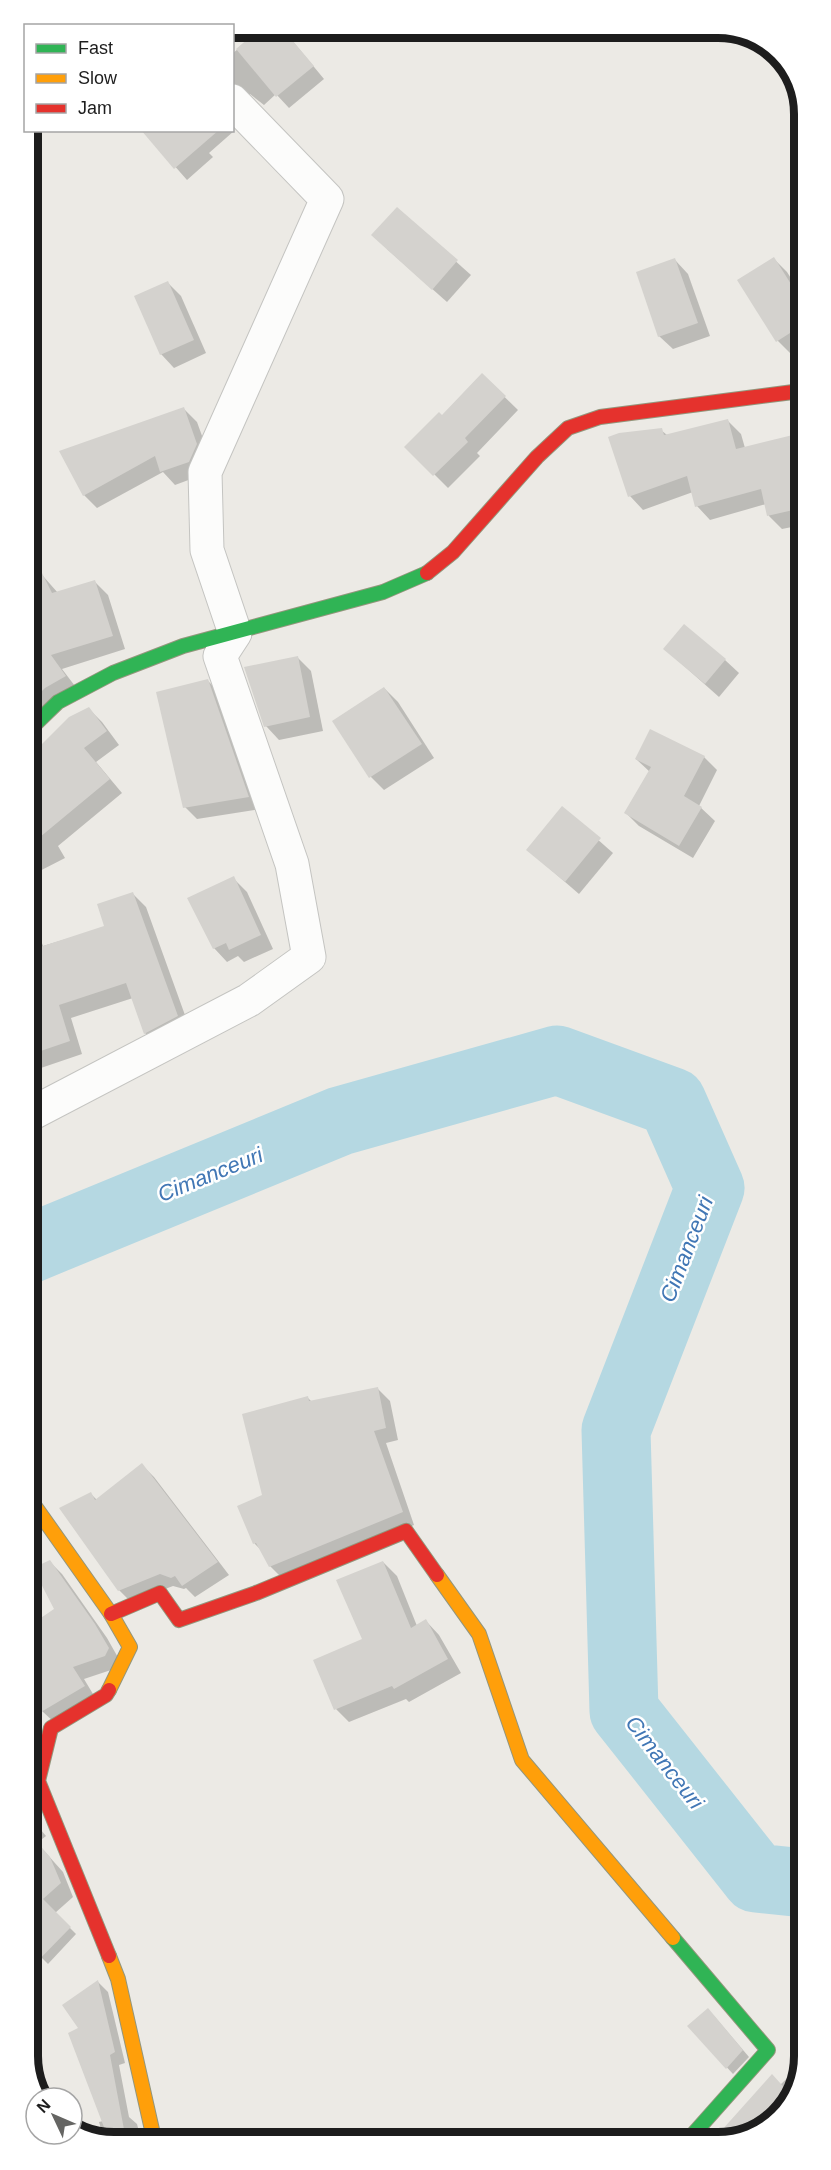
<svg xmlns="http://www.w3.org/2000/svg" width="831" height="2170" viewBox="0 0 831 2170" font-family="Arial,sans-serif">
<rect width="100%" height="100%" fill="#eceae5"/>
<g fill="#0003">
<polygon points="264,27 281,27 324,79 289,108 276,94 264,105 250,94 239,94 232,98 232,54"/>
<polygon points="671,27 696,27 682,38"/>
<polygon points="232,129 234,131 209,153 213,157 187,180 143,130"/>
<polygon points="397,209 471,275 447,302 387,249"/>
<polygon points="774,259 787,272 801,294 801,348 791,354 778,341"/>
<polygon points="675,260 688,274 710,336 673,349 659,336"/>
<polygon points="168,283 181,296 206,353 174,368 161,354"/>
<polygon points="482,375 518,410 477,453 480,456 448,488 407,447 442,417"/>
<polygon points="184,409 197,422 210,458 202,475 175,485 163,472 97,508 84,495"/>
<polygon points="728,421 741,434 745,448 802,435 802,525 782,529 769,516 766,504 710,520 697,506 693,492 643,510 630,496 661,430 667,435"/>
<polygon points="43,576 58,593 95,582 108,595 125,649 62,669 78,690 28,730 28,649 33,647 28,637 28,584"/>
<polygon points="665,649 725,660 739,673 719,697"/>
<polygon points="298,658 311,671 323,731 279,740 266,726"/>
<polygon points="208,681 220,693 260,809 197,819 185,807"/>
<polygon points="384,688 398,702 434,758 384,790 371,777"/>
<polygon points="89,709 102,722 119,745 96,762 122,793 58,846 65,858 28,877 28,783"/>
<polygon points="704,757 717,770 699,806 715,821 693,858 639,826 626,813 650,772 636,759"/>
<polygon points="562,808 613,853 579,894 528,850"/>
<polygon points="233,878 247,892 273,949 244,962 238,956 227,962 214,948"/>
<polygon points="133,894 146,907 190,1029 158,1046 145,1033 133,998 71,1018 82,1054 35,1070 38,1080 29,1083 28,903 43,946 106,927"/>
<polygon points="377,1388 390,1401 398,1440 386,1443 414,1525 283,1579 270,1566 262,1551 255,1544 239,1507 264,1496 308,1398 312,1402"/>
<polygon points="142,1465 154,1477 229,1575 195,1597 186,1588 184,1589 173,1586 131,1602 119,1590 91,1494 97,1500"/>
<polygon points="50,1562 62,1574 107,1638 120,1661 117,1668 84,1679 96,1699 55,1723 42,1711 56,1610"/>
<polygon points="383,1562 397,1576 417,1626 426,1621 439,1635 461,1673 409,1702 406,1699 349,1722 336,1709 364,1640"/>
<polygon points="30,1817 46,1836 37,1843 63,1872 73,1897 55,1913 76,1934 48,1964 30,1946 30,1930 37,1922 30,1915"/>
<polygon points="98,1982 108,1992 125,2063 119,2065 129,2117 137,2124 142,2143 105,2142 99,2122 103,2121 80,2029"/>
<polygon points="714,2016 749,2057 733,2074 689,2026"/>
<polygon points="801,2065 786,2110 741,2140 715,2140 772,2076 780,2085"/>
</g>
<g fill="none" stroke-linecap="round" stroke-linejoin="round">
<polyline stroke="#b5d8e2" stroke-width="69" points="29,1249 340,1121 557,1060 672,1102 710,1188 616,1430 624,1711 756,1878 804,1883"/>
</g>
<g fill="#d4d2ce">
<polygon points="262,27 281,27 314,66 276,97 236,49"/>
<polygon points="141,130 219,130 174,169"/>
<polygon points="397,207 458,260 432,290 371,235"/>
<polygon points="774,257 801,300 801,326 776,342 737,280"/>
<polygon points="675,258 698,323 658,337 636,272"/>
<polygon points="168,281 194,340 160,355 134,296"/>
<polygon points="482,373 506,396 465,438 468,442 433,476 404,447 439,412 442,415"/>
<polygon points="184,407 197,444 189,462 160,472 155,456 83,496 59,451"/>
<polygon points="728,419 736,449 801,433 802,508 767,516 761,489 695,507 687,476 628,497 608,437 619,433 662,428 664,435"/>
<polygon points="28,545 52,593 95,580 113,636 51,655 66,676 45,688 28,705"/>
<polygon points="684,624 726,659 705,684 663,649"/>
<polygon points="298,656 310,717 264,727 244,667"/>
<polygon points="208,679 249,797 183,808 156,692"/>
<polygon points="384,687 422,744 369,778 332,721"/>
<polygon points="89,707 107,731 84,748 110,779 28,847 28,749 41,745 69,717"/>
<polygon points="650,729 705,756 684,796 702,807 679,846 624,813 651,767 635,759"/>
<polygon points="562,806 601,838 565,882 526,850"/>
<polygon points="234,876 261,935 229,950 226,943 213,949 187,898"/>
<polygon points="133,892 178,1016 144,1034 126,983 59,1005 70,1041 29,1055 28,932 35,931 40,947 104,926 97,904"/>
<polygon points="378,1387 386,1428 374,1431 403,1512 269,1567 256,1543 253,1544 237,1506 262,1495 242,1414 308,1396 309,1401"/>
<polygon points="142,1463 218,1562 182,1586 175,1576 171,1578 160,1574 118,1591 59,1508 91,1492 95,1500"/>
<polygon points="50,1560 95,1624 109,1648 105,1656 73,1667 85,1686 41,1712 29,1693 29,1626 54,1609 33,1568"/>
<polygon points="383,1561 411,1628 426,1619 448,1659 394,1689 392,1686 334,1710 313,1660 362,1639 336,1580"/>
<polygon points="30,1834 50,1857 61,1883 43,1899 71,1927 30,1969"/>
<polygon points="98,1980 115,2052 110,2055 126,2140 117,2143 110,2143 68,2033 78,2028 62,2005"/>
<polygon points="708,2008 743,2050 726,2069 687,2026"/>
<polygon points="772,2074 791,2095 786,2110 741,2140 713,2140"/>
</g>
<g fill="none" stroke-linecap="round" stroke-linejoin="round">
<g stroke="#c4c4c1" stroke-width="35">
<polyline id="street" points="29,1115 249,1000 309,957 292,864 220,656 235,633 207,550 205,472 327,199 232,101"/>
</g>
<g stroke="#93967c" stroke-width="16">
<g id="fast">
<polyline points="28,731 58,702 113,673 183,646 383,592 427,573"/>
<polyline points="673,1938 768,2050 688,2140"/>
</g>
</g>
<g stroke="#93967c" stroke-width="16">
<g id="slow">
<polyline points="29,1498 111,1614 130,1647 109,1690"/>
<polyline points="437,1575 479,1634 522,1760 673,1938"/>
<polyline points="109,1956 118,1979 155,2143"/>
</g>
</g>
<g stroke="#93967c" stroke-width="16">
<g id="jam">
<polyline points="427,573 453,552 537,457 568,428 600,417 801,391"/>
<polyline points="111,1614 160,1593 179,1620 256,1593 406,1531 437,1575"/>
<polyline points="109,1690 106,1695 51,1728 38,1781 109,1956"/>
</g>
</g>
<use href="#street" stroke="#fcfcfb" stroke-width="33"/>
<use href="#fast" stroke="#30b455" stroke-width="14"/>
<use href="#slow" stroke="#ff9f0a" stroke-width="14"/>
<use href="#jam" stroke="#e5322d" stroke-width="14"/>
</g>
<g text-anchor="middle" stroke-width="5" stroke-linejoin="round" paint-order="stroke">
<g font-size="22" font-style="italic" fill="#4177b5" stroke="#fff">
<text transform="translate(210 1174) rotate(-22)" y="8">Cimanceuri</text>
<text transform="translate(686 1249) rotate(-69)" y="8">Cimanceuri</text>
<text transform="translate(665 1762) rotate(52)" y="8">Cimanceuri</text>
</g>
</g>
<path d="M0 0H831V2170H0ZM114 38H718A76 76 0 0 1 794 114V2056A76 76 0 0 1 718 2132H114A76 76 0 0 1 38 2056V114A76 76 0 0 1 114 38Z" fill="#fff" fill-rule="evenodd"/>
<path fill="none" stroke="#1d1d1d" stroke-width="8" d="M114 38H718A76 76 0 0 1 794 114V2056A76 76 0 0 1 718 2132H114A76 76 0 0 1 38 2056V114A76 76 0 0 1 114 38Z"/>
<rect x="24" y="24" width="210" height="108" fill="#ffffff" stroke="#a5a5a5" stroke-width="1.5"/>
<rect x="36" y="44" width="30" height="9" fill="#30b455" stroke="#a5a5a5" stroke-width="1.5"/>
<text x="78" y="54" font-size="18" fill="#1d1d1d">Fast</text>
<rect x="36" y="74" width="30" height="9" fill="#ff9f0a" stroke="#a5a5a5" stroke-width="1.5"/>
<text x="78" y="84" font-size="18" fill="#1d1d1d">Slow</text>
<rect x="36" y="104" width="30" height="9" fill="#e5322d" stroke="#a5a5a5" stroke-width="1.5"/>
<text x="78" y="114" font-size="18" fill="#1d1d1d">Jam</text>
<g transform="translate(54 2116) rotate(314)"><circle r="28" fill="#ffffff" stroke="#a5a5a5" stroke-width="1.5"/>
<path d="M0-4.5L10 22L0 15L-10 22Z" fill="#656563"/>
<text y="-9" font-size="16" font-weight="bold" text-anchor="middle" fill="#1d1d1d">N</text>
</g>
</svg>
